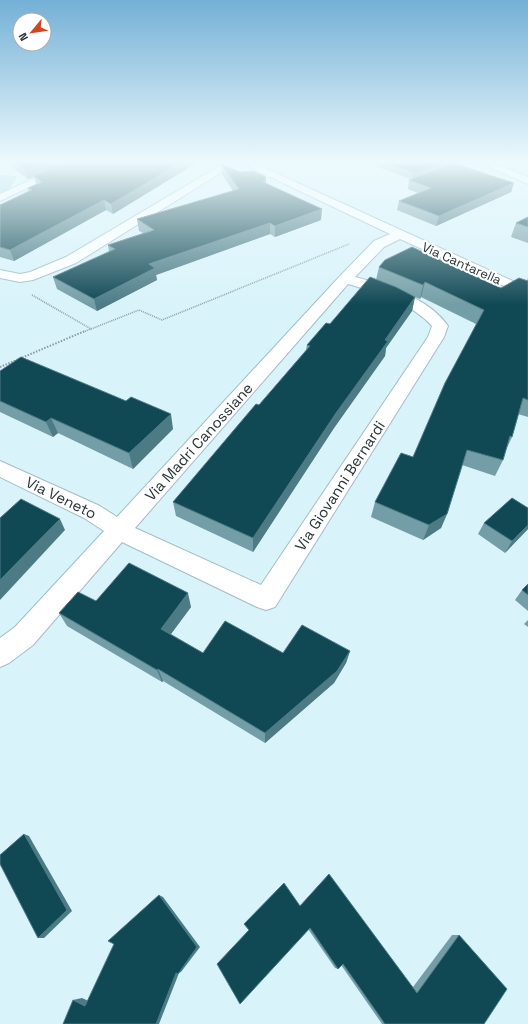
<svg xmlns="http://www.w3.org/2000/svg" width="528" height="1024" viewBox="0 0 528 1024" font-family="'Space Grotesk',sans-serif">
<rect width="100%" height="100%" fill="#d8f3fa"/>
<polygon fill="#98d2e0" points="0,175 17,176 10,189 0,194"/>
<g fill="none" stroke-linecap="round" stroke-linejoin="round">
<g stroke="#a3bdc4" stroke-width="2">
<g id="minor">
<polygon points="70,162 83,162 0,201 0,194"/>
<polygon points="226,162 238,162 76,263 33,280 20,282 0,278 0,270 20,274 30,272 66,257"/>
<path d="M239,162H252L528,288V297L400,239L384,247L355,277C386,285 429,298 448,326L444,337L275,607L266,610L257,607L122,542L33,645L9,663L0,667V638L15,627L104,531L84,518L0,477V461L100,506L117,517L340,276L374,241L390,234ZM348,284C376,292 413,304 432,326L428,337L261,585L135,528Z"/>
<polygon points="478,162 491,162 528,177 528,184"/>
</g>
</g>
<g stroke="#899da2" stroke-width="1.5" stroke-dasharray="1 1" stroke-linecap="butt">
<polyline points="32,295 91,329 139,310 162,320 349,244"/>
<polyline points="83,332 91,329"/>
</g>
<polyline stroke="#899da2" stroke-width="2" stroke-dasharray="1.5 1.5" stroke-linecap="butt" points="0,367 85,331"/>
<use href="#minor" fill="#fff" fill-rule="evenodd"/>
</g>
<g fill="#749ea7">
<polygon points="5,162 198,162 113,214 106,210 14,261 0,257 0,205 28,191 28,188 36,184 34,177 28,179"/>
<polygon points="374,162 458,162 458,163 455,164 514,183 511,192 436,226 397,210 399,201 418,193 408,189 409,180 411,179 375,166 376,164 373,163"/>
<polygon points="221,164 240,172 266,177 266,184 321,220 275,237 270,234 156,275 157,280 97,311 57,289 53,277 109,252 108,245 143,233 139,231 137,219 233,191 222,174"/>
<polygon points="528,217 528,243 511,237 516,223"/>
<polygon points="379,267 501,288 527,281 528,278 528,417 518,414 512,437 506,450 503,460 495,476 462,465 447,514 441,528 423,540 371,517 375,502 413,457 476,324 421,297 420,299 415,297 412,311 386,348 385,356 334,428 253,552 176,516 173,502 259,405 306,350 307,345 376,280"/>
<polygon points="0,371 173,429 133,469 58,433 53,437 0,412"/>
<polygon points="528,508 528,529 505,553 478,534 484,523"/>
<polygon points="528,584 528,611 515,600 522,590"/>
<polygon points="96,601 191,607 171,634 203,653 283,653 350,651 346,663 334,683 265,743 163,681 162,682 67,626 59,613"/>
<polygon points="528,620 528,627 524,624"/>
<polygon points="300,905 413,987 452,935 459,935 484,1024 382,1024 341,965 338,969 335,968 308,929"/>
</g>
<g fill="#4c7b86">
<polygon points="44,162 67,162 28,179 26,170"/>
<polygon points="182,162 198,162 113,214 111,204"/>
<polygon points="447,162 458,162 458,163 412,180 414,173"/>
<polygon points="266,177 266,188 263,182"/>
<polygon points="514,183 511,192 436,226 439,216"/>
<polygon points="104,200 106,210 14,261 10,250"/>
<polygon points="322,209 321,220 275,237 275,226"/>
<polygon points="270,223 270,234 156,275 157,280 97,311 94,299 149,264"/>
<polygon points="425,282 421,297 420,299 423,285"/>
<polygon points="415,297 412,311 386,348 385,356 334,428 253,552 253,538 385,340"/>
<polygon points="171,414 173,429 133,469 129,453"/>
<polygon points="51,418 58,433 53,437 46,422"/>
<polygon points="447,514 441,528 423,540 429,525"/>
<polygon points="60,519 65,530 0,600 0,580"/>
<polygon points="528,525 528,529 505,553 512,541"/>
<polygon points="188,593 191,607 165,642 161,629"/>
<polygon points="350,651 346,663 334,683 265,743 265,733"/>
<polygon points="158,669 163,681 162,682 157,670"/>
<polygon points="24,834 29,836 72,911 44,938 38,938"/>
<polygon points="159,895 163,897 200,947 181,972 179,973 159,1024 156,1024"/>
<polygon points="82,998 93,1003 85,1006 73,1000"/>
</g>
<g fill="#104854" stroke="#4c7b86">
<polygon points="14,162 44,162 26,170"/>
<polygon points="64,162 182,162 111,204 104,200 10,250 0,247 0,205 32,190 28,188 42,182 34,176"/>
<polygon points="383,162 447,162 414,173"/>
<polygon points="453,163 514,183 439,216 399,201 431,188 409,180"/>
<polygon points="221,164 240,172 253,171 266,177 263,182 322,209 275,226 270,223 149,264 155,268 94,299 53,277 115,249 108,245 154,230 137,219 239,189"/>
<polygon points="528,217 528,227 516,223"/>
<polygon points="412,247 501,288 519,278 528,281 528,400 523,398 512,437 510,436 503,460 467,450 447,514 429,525 375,502 401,453 413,457 445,383 484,310 425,282 423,285 379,267 385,260"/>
<polygon points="370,277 396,287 415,297 385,340 388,341 336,413 253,538 173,502 256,404 259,405 310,346 307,345 326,323 330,324"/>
<polygon points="21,357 126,401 131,397 171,414 129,453 51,418 46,422 0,401 0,371"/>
<polygon points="512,498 528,508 528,525 512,541 484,523"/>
<polygon points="21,499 60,519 0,580 0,518"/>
<polygon points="129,563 188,593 161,629 203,653 225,621 283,653 302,625 350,651 337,671 265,733 158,669 157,670 59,613 78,592 96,601"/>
<polygon points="528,584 528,595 522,590"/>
<polygon points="24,834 67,910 38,938 0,864 0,855"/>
<polygon points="329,874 417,993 459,935 507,989 484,1024 385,1024 343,964 338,969 310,928 240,1004 217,964 249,930 244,924 284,883 300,906"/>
<polygon points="159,895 197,947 178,974 176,973 156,1024 63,1024 73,1000 85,1006 114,944 108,941"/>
</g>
<linearGradient id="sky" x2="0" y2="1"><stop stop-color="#74b0d6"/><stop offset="0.53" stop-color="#edfafd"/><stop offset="1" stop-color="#edfafd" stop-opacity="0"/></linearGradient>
<rect width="528" height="305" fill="url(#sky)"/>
<g text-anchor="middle" stroke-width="4" stroke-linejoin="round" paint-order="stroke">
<g font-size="13" fill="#283335" stroke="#fff">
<text transform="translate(462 263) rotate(24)" y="5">Via Cantarella</text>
</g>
<g font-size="15" fill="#283335" stroke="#fff">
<text transform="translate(199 442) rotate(-48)" y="5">Via Madri Canossiane</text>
<text transform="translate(340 486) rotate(-57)" y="5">Via Giovanni Bernardi</text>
<text transform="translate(61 498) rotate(26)" y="5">Via Veneto</text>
</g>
</g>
<g transform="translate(32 32) rotate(241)"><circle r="19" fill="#ffffff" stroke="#a9adae"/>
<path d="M0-3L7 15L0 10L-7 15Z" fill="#d04723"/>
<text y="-6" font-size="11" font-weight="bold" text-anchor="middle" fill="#283335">N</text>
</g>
</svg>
